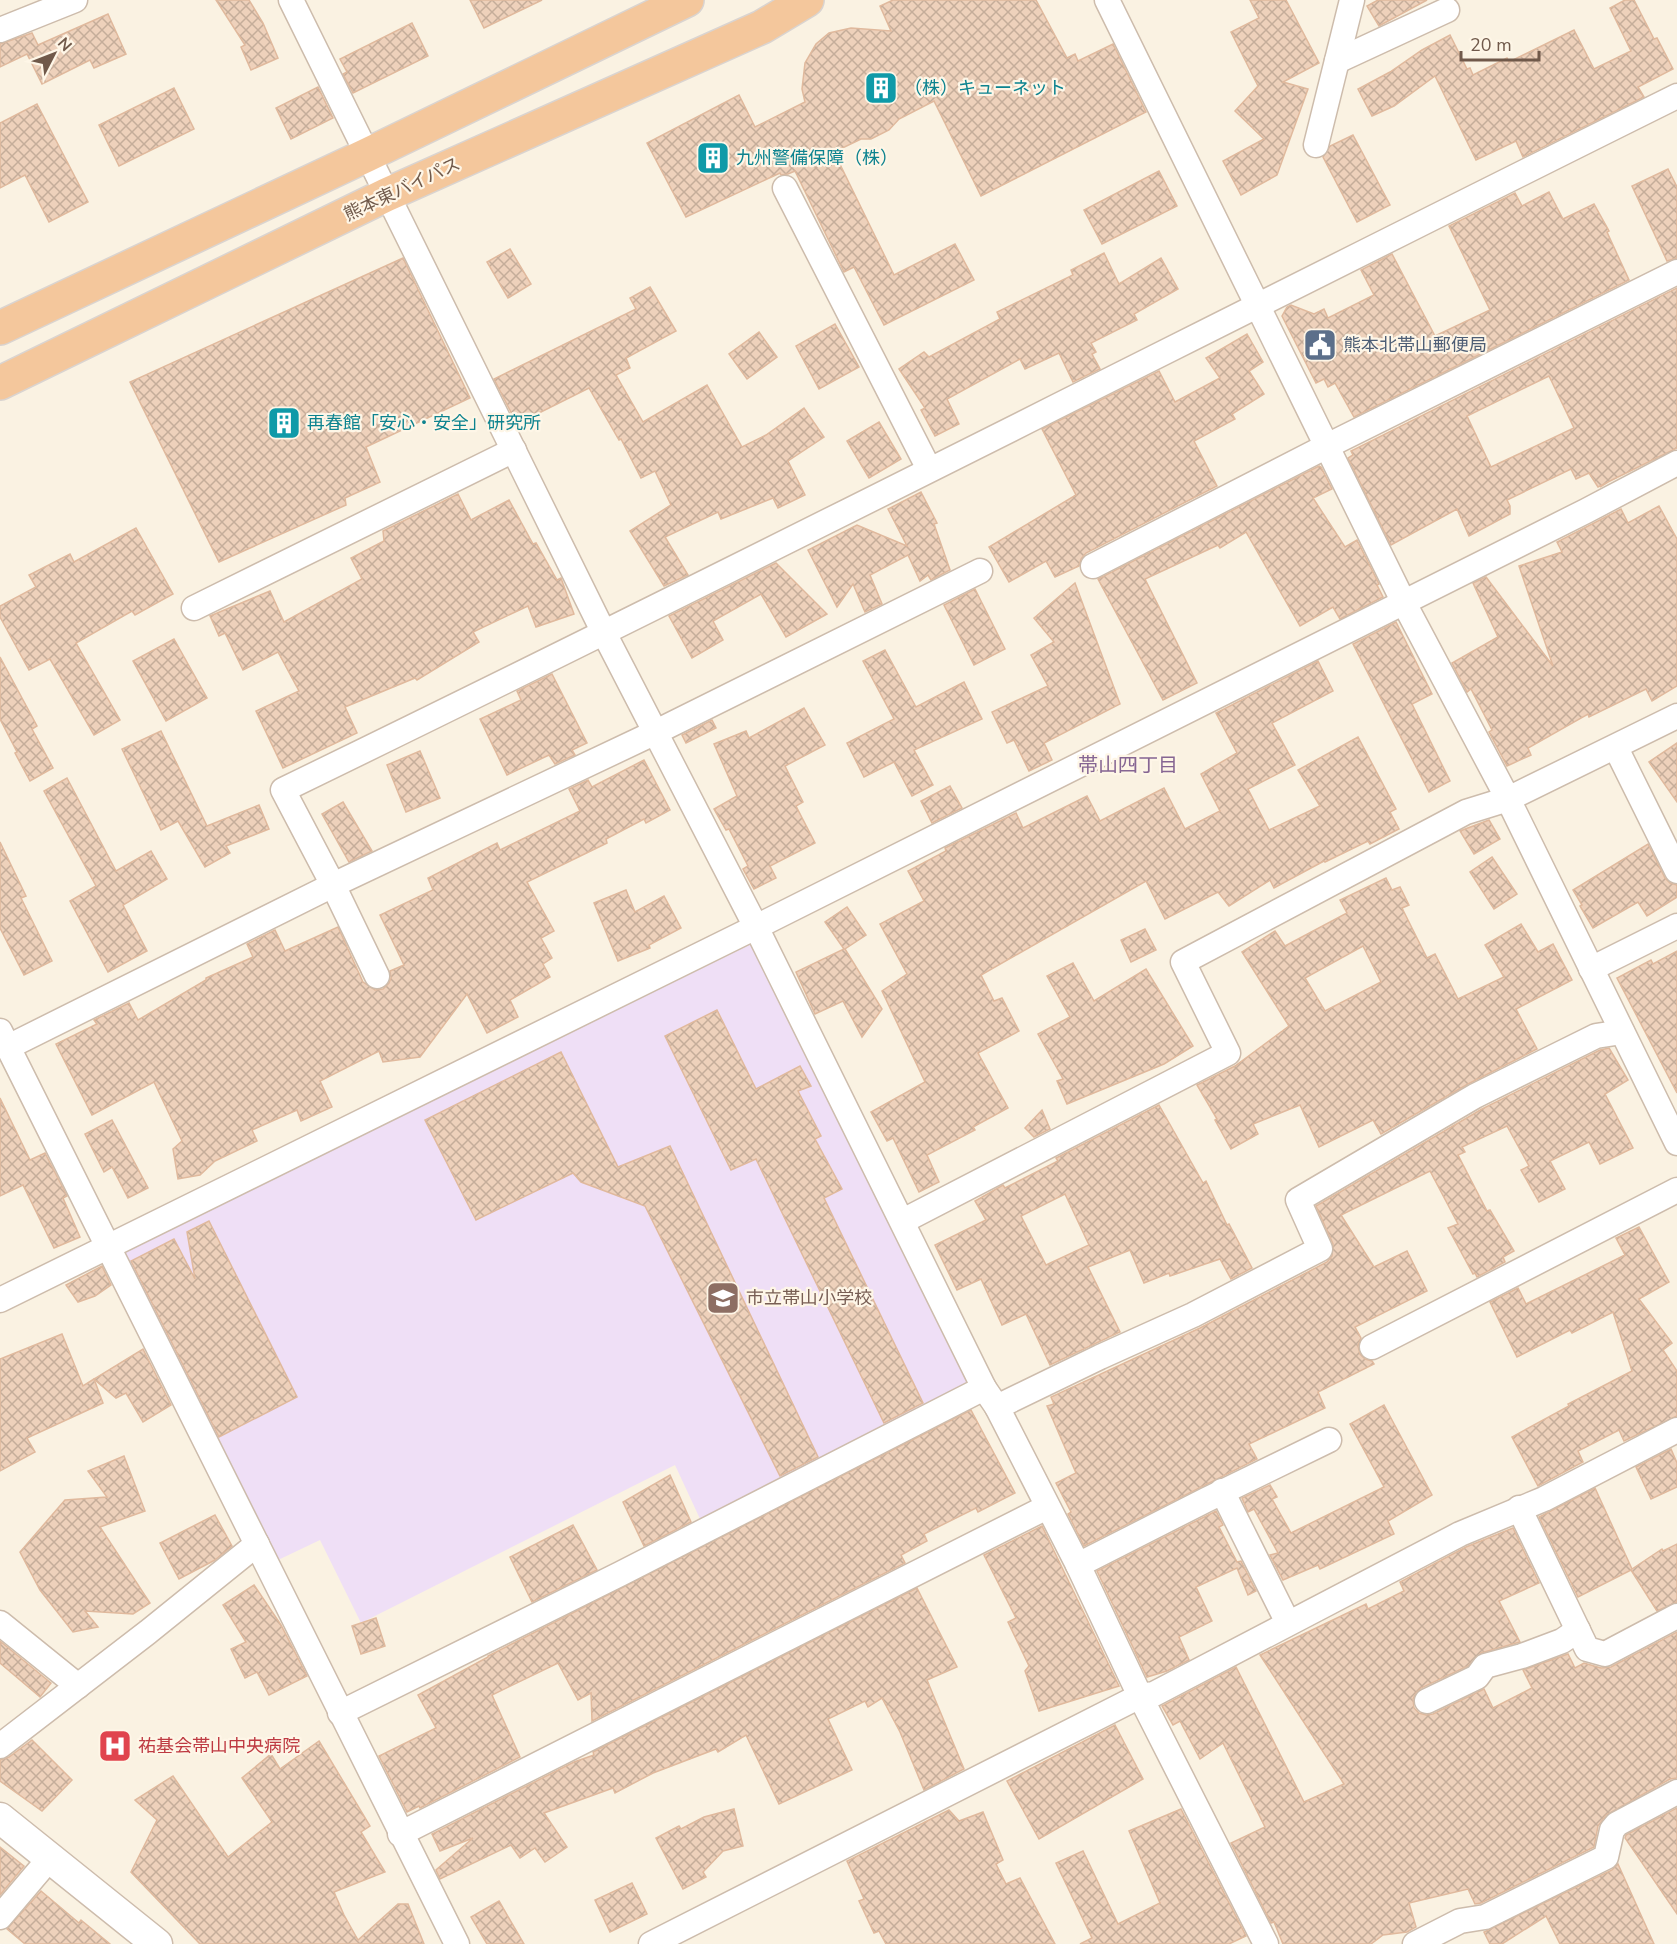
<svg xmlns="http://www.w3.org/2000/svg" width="1677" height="1944" viewBox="0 0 1677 1944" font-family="'Nunito Sans','Noto Sans JP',sans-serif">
<defs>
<pattern id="building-cross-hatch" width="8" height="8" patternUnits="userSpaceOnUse" patternTransform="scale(1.5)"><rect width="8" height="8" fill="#eed1bb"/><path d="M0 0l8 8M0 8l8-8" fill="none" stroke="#c5ad9a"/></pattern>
</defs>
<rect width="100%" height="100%" fill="#faf2e2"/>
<polygon fill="#efdff6" points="753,943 975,1387 701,1521 675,1465 361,1623 320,1540 278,1560 118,1255"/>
<g fill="url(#building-cross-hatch)" stroke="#e0b99d" stroke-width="1.5" fill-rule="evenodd">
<polygon points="216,0 249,0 263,23 278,58 251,70 241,47 245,45"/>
<polygon points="470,0 542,0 484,28"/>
<polygon points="893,0 1036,0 1067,58 1075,54 1078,61 1113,44 1146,112 981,196 934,101 899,119 889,130 871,139 861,139 834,152 894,275 955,244 974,280 884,325 854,267 844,272 795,171 788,174 781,175 780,173 686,217 647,143 739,95 755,127 805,102 802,89 805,63 816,44 829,33 851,28 891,31 880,6"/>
<polygon points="1250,0 1286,0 1319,63 1283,82 1308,89 1277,175 1241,195 1223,161 1264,139 1235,111 1258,86 1231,32 1259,18"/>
<polygon points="1378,0 1427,0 1379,26 1367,6"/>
<polygon points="1625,0 1634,0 1654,39 1657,38 1673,69 1638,87 1644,97 1523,157 1516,141 1476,160 1435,76 1394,106 1372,116 1358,89 1390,72 1422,50 1450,35 1467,69 1470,68 1473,75 1507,58 1509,62 1574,30 1594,69 1631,51 1610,8"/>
<polygon points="108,14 126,54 94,68 90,60 42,84 27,54 0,67 0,44 32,33 38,45"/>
<polygon points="412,23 428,56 353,93 343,74 347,72 340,59"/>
<polygon points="318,87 333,118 291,139 276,108"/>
<polygon points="174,88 194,129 119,166 99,125"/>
<polygon points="37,104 88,202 49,222 25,175 0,188 0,123"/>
<polygon points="1353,135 1390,205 1357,222 1323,157 1330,146"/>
<polygon points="1668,169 1677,187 1677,258 1667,261 1632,186"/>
<polygon points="1159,171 1177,206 1102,244 1084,210"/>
<polygon points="1549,192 1563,219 1594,204 1609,231 1607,232 1629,280 1354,417 1335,383 1328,387 1324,379 1316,383 1282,316 1287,307 1291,305 1314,314 1324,309 1328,318 1374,295 1361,270 1392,254 1435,336 1490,310 1449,226 1515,193 1522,206"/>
<polygon points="510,249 531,284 508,298 487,262"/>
<polygon points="1104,253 1119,284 1161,258 1178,289 1134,314 1137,320 1091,343 1096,352 1092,354 1100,369 1073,382 1059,353 1025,369 1020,359 947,399 959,424 935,436 921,410 925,408 899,369 924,352 929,357 1000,319 997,312 1073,275 1071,270"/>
<polygon points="403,258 470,398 366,447 380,482 345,498 346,505 219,562 130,382"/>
<polygon points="650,287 676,331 626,358 630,368 616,375 643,422 707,385 742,447 766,435 804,408 824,437 788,461 805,495 778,508 773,498 721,519 718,512 665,537 688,575 664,586 630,531 671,505 655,471 641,478 621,439 619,440 589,388 517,424 494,379 636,309 630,298"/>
<path d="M1677,288V448L1608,482L1600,487L1608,482L1598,487L1589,473L1576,479L1571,469L1507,500L1510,506V514L1469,536L1457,509L1391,545L1348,458L1353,455L1351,451ZM1549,376L1574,428L1491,467L1467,416Z"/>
<polygon points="835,324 859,367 819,389 796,346"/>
<polygon points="759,332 777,357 747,379 729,354"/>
<polygon points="1247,334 1263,362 1249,371 1264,394 1232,414 1235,419 1194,441 1217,486 1086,553 1081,559 1079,566 1055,577 1046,561 1009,582 989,547 1076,495 1042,429 1159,371 1175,402 1220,378 1206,358"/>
<polygon points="879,422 901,459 869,478 847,441"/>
<polygon points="1319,466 1321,467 1332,489 1313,498 1345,547 1357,540 1379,584 1377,585 1383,597 1340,619 1333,607 1300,626 1246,532 1220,548 1218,545 1145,579 1197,683 1163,700 1098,579"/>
<polygon points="921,492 937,523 934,524 950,570 931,580 928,575 920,581 908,555 870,575 882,604 865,612 853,584 837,607 808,550 857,525 907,546 888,509"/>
<polygon points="458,494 471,520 509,500 533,544 536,543 557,580 561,578 574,614 536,627 528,606 473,632 479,642 417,680 415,678 345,707 357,733 283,768 256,711 299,691 278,652 243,670 225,633 219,636 210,616 270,591 284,622 362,579 351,558 384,541 383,531"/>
<polygon points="1659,506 1677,539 1677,686 1652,701 1646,689 1589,717 1588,714 1528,748 1531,755 1507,766 1489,732 1492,730 1471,689 1467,692 1452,663 1498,637 1473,583 1486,577 1553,666 1519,566 1562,552 1557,542 1621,509 1628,523"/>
<polygon points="136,528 173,594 135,615 132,611 76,643 120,720 94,735 50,659 29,670 0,617 0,606 36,587 29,575 70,554 74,562"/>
<polygon points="776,563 827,614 786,637 761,594 713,621 723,640 692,658 669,616"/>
<polygon points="1075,583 1120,704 1044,743 1052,760 1029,771 1014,740 1007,743 992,712 1048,686 1031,655 1054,642 1034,618"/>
<polygon points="975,589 1005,649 974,665 944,605"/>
<polygon points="1396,622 1432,694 1412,704 1450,781 1429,792 1353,644"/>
<polygon points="174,639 207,698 166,721 133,661"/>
<polygon points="885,650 916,707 964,682 982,719 914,750 933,785 912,796 894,762 864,777 847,743 894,719 863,661"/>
<polygon points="0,657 37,726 32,729 53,768 30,781 15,753 17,752 0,719"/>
<polygon points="1318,661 1333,691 1272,723 1295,765 1248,789 1269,830 1320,806 1298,770 1358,737 1396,809 1390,812 1399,829 1370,844 1368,841 1325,862 1324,861 1274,888 1270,880 1229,906 1218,892 1165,919 1146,881 981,975 994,1001 1002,998 1019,1031 978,1053 1008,1108 973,1127 975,1130 927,1155 939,1182 919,1192 893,1138 887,1141 871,1112 925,1082 882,991 907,974 880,924 924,901 908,871 946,851 945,848 1016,813 1023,828 1087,796 1100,821 1164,788 1185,829 1220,811 1201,774 1237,753 1216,713"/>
<polygon points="552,674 587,743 572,750 575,755 555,764 549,755 507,775 480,719 521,700 517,691"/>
<polygon points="804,708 825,745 785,766 803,802 796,806 815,843 770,866 776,878 754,889 743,869 748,866 729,829 726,830 714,809 737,796 714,744 746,731 749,738"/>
<polygon points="712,720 716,728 686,743 682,735"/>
<polygon points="161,731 207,826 259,805 269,829 226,846 230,853 205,867 178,821 161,830 122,749"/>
<polygon points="1677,743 1677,802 1649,762"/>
<polygon points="420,751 440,798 406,812 387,765"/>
<polygon points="644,760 670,810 646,823 644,819 606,839 607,843 527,882 554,931 541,938 552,958 543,964 550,977 510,1000 518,1017 487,1033 467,994 420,1057 383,1062 379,1051 320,1081 332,1107 301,1121 297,1110 252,1130 257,1141 215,1161 200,1175 178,1179 173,1149 182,1141 154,1082 92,1115 56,1044 97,1024 94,1020 129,1003 138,1020 206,980 206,978 253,957 247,944 275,930 285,951 338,927 363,982 375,990 383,989 389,983 391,978 390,971 404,965 380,915 433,890 428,878 497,843 500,850 580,811 569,789 588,780 592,787"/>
<polygon points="67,778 116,871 151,851 167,879 123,905 147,951 108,972 70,901 96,886 44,791"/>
<polygon points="950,786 962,808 932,823 921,801"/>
<polygon points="343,802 372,851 349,862 322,814"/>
<polygon points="1489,820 1500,839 1474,854 1460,831"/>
<polygon points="0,842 26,896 21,898 52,961 24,975 0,928"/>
<polygon points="1648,844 1665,878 1670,883 1677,885 1677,897 1647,916 1638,902 1593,928 1580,906 1582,905 1573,890"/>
<polygon points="1492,857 1517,894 1494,909 1470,872"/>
<path d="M1386,878L1392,890L1400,887L1409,905L1402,908L1427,958L1435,954L1458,999L1504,977L1485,945L1521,924L1538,952L1553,944L1572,980L1516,1009L1537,1049L1468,1084L1381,1134L1373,1120L1319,1147L1300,1105L1253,1124L1258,1134L1231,1149L1215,1120L1217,1119L1197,1085L1235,1066L1289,1026L1242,952L1275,931L1285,946L1347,913L1340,900ZM1363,946L1381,982L1325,1011L1305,978Z"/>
<polygon points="626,890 635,912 664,896 681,928 649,945 650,948 618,961 594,903"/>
<polygon points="847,907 866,935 845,949 882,1009 862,1037 843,1001 815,1014 796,972 844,949 825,922"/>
<polygon points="1145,929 1156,950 1131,962 1121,940"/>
<polygon points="1677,951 1677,1093 1617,978 1651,960 1653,964"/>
<polygon points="1073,963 1094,1001 1146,969 1193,1046 1164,1064 1067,1104 1057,1081 1063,1079 1038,1034 1070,1017 1047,976"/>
<polygon points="717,1010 756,1089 800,1066 811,1086 798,1091 821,1136 815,1139 842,1189 824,1198 923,1403 884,1423 756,1159 731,1170 665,1036"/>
<polygon points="1609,1048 1628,1080 1605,1094 1633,1148 1600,1164 1589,1142 1550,1161 1565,1189 1539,1202 1521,1170 1529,1166 1507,1126 1462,1147 1465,1152 1458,1155 1487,1211 1490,1210 1514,1251 1503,1257 1505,1262 1477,1277 1475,1273 1473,1274 1448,1228 1458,1224 1430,1171 1341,1215 1374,1267 1407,1251 1427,1291 1355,1327 1361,1338 1358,1346 1360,1354 1365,1359 1372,1361 1374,1364 1318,1392 1325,1408 1249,1444 1257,1459 1084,1546 1068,1514 1071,1512 1056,1483 1076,1473 1047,1406 1054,1404 1051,1397 1200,1328 1327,1262 1332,1256 1333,1244 1316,1206 1482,1109 1600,1050"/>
<polygon points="561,1052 618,1167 670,1146 818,1457 780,1476 645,1206 581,1182 573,1173 476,1220 425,1120"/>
<polygon points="0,1098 30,1160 45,1153 67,1196 63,1198 80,1237 54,1248 23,1185 0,1196"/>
<path d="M1159,1105L1203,1183L1206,1181L1227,1225L1229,1224L1252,1268L1231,1279L1220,1259L1170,1276L1169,1273L1144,1283L1130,1250L1088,1267L1120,1332L1050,1365L1026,1314L1002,1325L981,1279L957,1290L935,1245L986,1220L975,1201L1003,1185L1005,1188L1058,1161L1056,1158ZM1065,1194L1089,1245L1046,1265L1021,1216Z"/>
<polygon points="1042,1110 1050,1129 1034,1137 1025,1128"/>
<polygon points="112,1120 148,1188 128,1198 112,1167 104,1172 85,1134"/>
<polygon points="209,1221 297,1397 219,1437 131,1261 174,1239 195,1279 187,1232"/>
<polygon points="1639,1227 1669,1282 1639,1299 1672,1343 1663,1350 1677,1371 1677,1416 1624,1441 1619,1430 1578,1451 1583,1462 1538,1486 1512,1437 1569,1406 1568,1404 1632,1371 1613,1312 1572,1333 1570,1330 1517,1357 1490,1302 1518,1288 1526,1304 1625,1255 1616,1238"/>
<polygon points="102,1266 111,1285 95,1296 78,1302 66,1285"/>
<polygon points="62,1334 83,1386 94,1379 103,1403 27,1438 35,1452 0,1471 0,1359"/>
<polygon points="143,1349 171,1405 143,1422 126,1393 116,1398 94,1379"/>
<polygon points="1384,1405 1432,1495 1388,1521 1394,1534 1320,1569 1318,1565 1283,1580 1270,1555 1278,1553 1254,1509 1248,1512 1242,1498 1270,1485 1277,1497 1272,1499 1291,1533 1384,1487 1350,1424"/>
<polygon points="971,1410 1015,1493 978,1512 976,1508 924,1534 927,1541 901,1555 905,1563 592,1721 591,1693 578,1700 558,1663 492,1695 520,1757 420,1808 419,1806 407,1812 379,1756 436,1728 418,1695 488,1657 488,1656"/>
<polygon points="1671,1449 1677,1463 1677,1487 1651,1499 1636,1467"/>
<polygon points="124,1456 145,1511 100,1527 150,1603 133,1614 85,1611 98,1627 73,1632 40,1590 20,1552 65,1500 107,1497 88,1471"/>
<polygon points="670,1475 691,1522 644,1546 623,1502"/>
<polygon points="1595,1488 1632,1569 1662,1549 1663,1551 1677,1544 1677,1602 1657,1611 1631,1570 1578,1597 1539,1517"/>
<polygon points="1216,1511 1223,1525 1219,1527 1237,1562 1241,1561 1256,1591 1248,1595 1237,1568 1196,1587 1212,1621 1179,1637 1189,1660 1167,1671 1147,1677 1097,1571"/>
<polygon points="215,1515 232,1546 215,1560 179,1579 160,1543"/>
<polygon points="573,1525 597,1570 532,1602 510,1557"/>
<polygon points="1042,1526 1119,1686 1039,1711 1025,1671 1029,1666 1008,1622 1016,1618 984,1555"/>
<polygon points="1513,1528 1539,1583 1499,1601 1520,1642 1481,1653 1468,1666 1421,1688 1416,1693 1413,1699 1414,1708 1419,1713 1426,1715 1433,1714 1484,1689 1493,1708 1532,1688 1523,1670 1568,1654 1575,1668 1584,1663 1601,1668 1611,1667 1677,1632 1677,1778 1670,1779 1606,1815 1598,1826 1594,1847 1481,1903 1475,1904 1468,1889 1409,1903 1416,1927 1407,1932 1383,1935 1371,1944 1283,1944 1274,1922 1271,1923 1231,1843 1265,1827 1223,1743 1200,1759 1180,1721 1173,1725 1162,1706 1236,1667 1304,1802 1344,1784 1260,1655 1366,1604 1368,1609 1404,1591 1400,1582 1466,1547"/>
<polygon points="254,1585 281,1625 307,1676 269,1695 257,1672 245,1678 231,1649 246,1642 223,1605"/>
<polygon points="917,1588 957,1667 927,1680 964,1769 924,1790 900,1732 882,1698 868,1707 865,1701 828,1719 852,1770 779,1804 746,1735 718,1752 716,1749 653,1773 615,1793 613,1788 544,1813 567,1847 545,1862 535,1848 520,1858 511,1845 440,1879 436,1870 473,1838 440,1851 432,1834 574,1762 594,1755 593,1752"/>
<polygon points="376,1618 385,1646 361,1654 352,1626"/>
<polygon points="0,1641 51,1683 40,1697 0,1663"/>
<polygon points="1115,1725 1143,1779 1039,1839 1007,1781"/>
<polygon points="32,1740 72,1780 42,1811 0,1781 0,1760 9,1757"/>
<polygon points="319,1741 370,1826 361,1832 385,1872 334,1892 344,1915 358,1940 398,1904 408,1904 424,1944 200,1944 131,1872 157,1820 135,1800 173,1776 228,1857 272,1822 242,1778 271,1754 280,1769"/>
<polygon points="1677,1808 1677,1914 1625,1838 1626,1835"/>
<polygon points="734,1809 743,1846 723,1851 703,1872 706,1877 683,1889 656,1838 679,1826 681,1829 704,1817"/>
<polygon points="1181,1809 1246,1936 1229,1944 1080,1944 1092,1938 1056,1863 1083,1851 1118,1924 1160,1903 1129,1831"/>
<polygon points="949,1810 959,1821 983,1812 1003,1860 996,1864 1006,1884 1020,1878 1055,1944 886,1944 879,1931 874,1933 859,1901 864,1899 847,1861"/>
<polygon points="0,1847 24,1866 0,1895"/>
<polygon points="1618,1864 1654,1944 1560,1944 1546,1916 1502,1944 1490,1944 1484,1932 1612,1870"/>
<polygon points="632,1883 647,1914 610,1932 595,1900"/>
<polygon points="41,1891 79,1923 81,1920 110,1944 25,1944 7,1929"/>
<polygon points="499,1901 524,1944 487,1944 471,1917"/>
</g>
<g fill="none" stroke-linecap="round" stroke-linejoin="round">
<g stroke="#cdbcac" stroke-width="27">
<g id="minor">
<polyline points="291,0 604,633 756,927 984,1388 997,1407 1078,1565 1140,1696 1266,1944"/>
<polyline points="1107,0 1404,603 1508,799 1677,1143"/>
<polyline points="0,30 75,0"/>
<polyline points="1337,61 1447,10"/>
<polyline points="1316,145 1352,0"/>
<polyline points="785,188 929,469"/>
<polyline points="1093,566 1327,446 1677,272"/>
<polyline points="194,608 514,450"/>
<polyline points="1616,748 1677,871"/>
<polyline points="1591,969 1677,926"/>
<polyline points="377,976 333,885 656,732 980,571"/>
<polyline points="0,1031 457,1944"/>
<path d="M8,1047L333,885L283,790C750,563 1212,327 1677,96"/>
<polyline points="903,1221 1228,1053 1183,962 1466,812 1508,799 1677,716"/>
<polyline points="0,1300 756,927 1586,511 1677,463"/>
<polyline points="1372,1347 1677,1190"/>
<polyline points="997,1407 1100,1357 1193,1315 1320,1249 1298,1200 1475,1096 1596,1036 1622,1032"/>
<polyline points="1222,1491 1288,1623"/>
<polyline points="1519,1508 1587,1649 1605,1654 1677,1616"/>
<polyline points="1078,1565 1206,1500 1329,1440"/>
<polyline points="0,1623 78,1686"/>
<polyline points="1427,1701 1477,1677 1485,1666 1522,1656 1562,1641 1578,1630"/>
<polyline points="340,1713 620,1574 984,1388"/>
<polyline points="0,1746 148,1632 257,1544"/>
<path d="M400,1834C616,1725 831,1615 1047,1507"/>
<polyline points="0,1917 50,1858"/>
<polyline points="651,1944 1140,1696 1154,1694 1460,1534 1544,1499 1677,1430"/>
<polyline points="1415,1944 1460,1921 1485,1917 1606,1857 1612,1830 1617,1824 1677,1792"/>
</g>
</g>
<g stroke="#cdbcac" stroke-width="33">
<polyline id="tertiary" points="0,1818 157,1944"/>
</g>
<g stroke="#dad4d0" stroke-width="36">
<g id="trunk">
<polyline points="0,328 367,155 687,0"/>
<polyline points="0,383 386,195 762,27 807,0"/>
</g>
</g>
<use href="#minor" stroke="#fff" stroke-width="24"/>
<use href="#tertiary" stroke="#fff" stroke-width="30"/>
<use href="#trunk" stroke="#f4c79c" stroke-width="33"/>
</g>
<defs>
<g id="building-square" transform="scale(1.725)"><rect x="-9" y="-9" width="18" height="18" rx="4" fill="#0f9aa8" stroke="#fef6e7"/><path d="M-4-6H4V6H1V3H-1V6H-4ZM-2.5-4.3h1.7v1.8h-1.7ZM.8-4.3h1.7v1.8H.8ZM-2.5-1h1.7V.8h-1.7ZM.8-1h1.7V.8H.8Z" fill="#fff"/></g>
<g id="civic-square" transform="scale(1.725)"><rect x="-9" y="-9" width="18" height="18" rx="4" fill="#5c6f8a" stroke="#fef6e7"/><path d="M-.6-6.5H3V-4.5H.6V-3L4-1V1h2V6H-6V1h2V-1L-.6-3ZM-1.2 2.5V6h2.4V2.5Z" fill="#fff"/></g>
<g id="school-square" transform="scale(1.725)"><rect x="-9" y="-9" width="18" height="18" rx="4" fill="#8d6e63" stroke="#fef6e7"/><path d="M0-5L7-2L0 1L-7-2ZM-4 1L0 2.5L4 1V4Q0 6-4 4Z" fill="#fff"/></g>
<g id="hospital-square" transform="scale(1.725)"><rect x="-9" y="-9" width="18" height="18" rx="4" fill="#e0444e" stroke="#fef6e7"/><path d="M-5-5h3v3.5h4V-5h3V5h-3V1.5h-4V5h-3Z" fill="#fff"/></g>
</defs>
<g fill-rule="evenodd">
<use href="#building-square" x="881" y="88"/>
<use href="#building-square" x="713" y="158"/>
<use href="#civic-square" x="1320" y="345"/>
<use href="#building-square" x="284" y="423"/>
<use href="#school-square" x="723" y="1298"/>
<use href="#hospital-square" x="115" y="1746"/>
</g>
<g text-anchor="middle" stroke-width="4.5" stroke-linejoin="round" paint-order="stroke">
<g font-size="18" fill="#0d838f" stroke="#fef6e7" text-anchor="start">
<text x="904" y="94">（株）キューネット</text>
<text x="736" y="164">九州警備保障（株）</text>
<text x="307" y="429">再春館「安心・安全」研究所</text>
</g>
<g font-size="18" fill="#70594a" stroke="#fef6e7">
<text transform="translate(402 189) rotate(-25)" y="6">熊本東バイパス</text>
</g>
<g font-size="18" fill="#4e5e75" stroke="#fef6e7" text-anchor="start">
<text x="1343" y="351">熊本北帯山郵便局</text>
</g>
<g font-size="18" fill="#785e54" stroke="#fef6e7" text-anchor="start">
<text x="746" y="1304">市立帯山小学校</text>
</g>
<g font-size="18" fill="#be3a42" stroke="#fef6e7" text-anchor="start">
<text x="138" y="1752">祐基会帯山中央病院</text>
</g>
<g font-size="20" fill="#866693" stroke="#fef6e7">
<text x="1128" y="772">帯山四丁目</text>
</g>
</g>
<g transform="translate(54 54) rotate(48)" stroke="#fef6e7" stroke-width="4.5" paint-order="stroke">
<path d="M0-4.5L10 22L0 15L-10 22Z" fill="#70594a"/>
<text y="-9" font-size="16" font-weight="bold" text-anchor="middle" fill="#70594a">N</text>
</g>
<path d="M1461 51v9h78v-9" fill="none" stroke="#70594a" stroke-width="3"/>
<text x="1470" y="51" font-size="18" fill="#70594a" stroke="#fef6e7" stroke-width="4.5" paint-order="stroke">20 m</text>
</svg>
